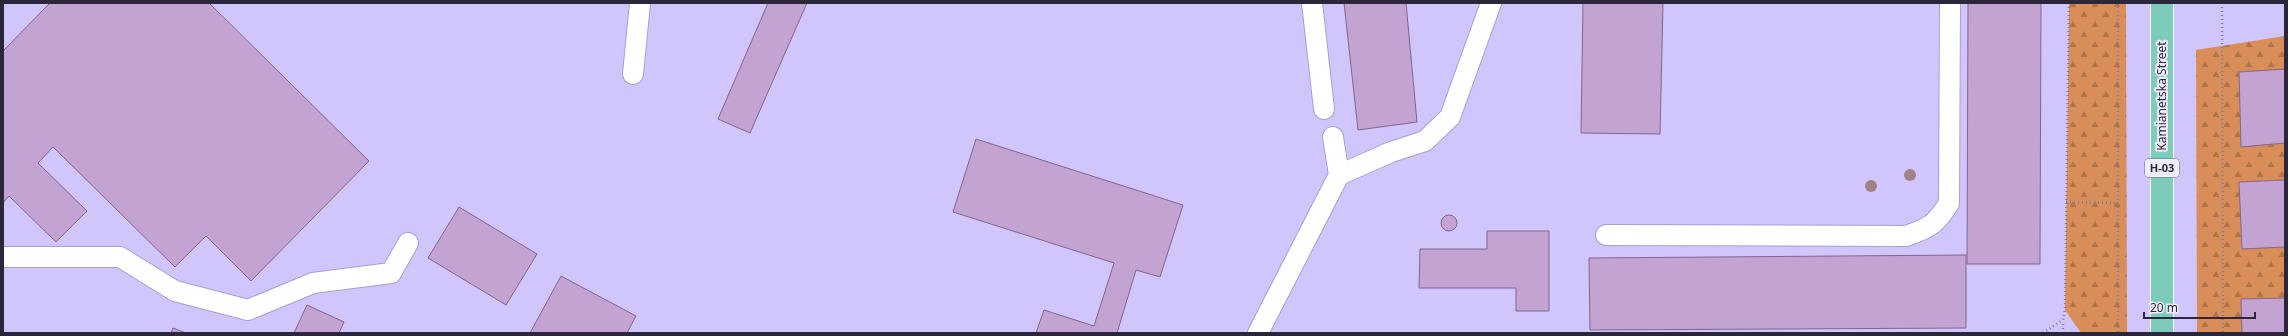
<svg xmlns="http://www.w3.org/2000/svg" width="2288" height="336" viewBox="0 0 2288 336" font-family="'Noto Sans',sans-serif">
<defs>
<pattern id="forest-firs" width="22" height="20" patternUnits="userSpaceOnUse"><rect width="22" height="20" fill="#d98e59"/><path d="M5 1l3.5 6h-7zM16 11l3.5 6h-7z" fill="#b0744b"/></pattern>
</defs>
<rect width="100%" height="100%" fill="#d1c6fb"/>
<g fill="url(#forest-firs)">
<polygon points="2069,3 2126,3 2127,333 2081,333 2065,310"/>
<polygon points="2285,36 2285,333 2197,333 2196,50"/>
</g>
<g fill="#c3a3d2" stroke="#826590">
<polygon points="50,3 209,3 369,161 251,281 206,236 175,267 53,147 38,163 87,211 56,242 9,196 3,203 3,51"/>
<polygon points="768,3 807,3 750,133 718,119"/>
<polygon points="1344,3 1406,3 1417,122 1358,130"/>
<polygon points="1583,3 1663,3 1660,134 1581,133"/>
<polygon points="1968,3 2041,3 2040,264 1967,264"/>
<polygon points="2285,69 2285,143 2241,147 2239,72"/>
<polygon points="976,139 1183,205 1160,277 1136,270 1117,333 1036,333 1044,310 1094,326 1114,263 953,212"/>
<polygon points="2285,180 2285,247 2242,249 2239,182"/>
<polygon points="459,207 537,254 506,305 428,258"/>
<circle cx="1449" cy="223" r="8"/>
<polygon points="1487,231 1549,231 1549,311 1516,311 1516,288 1419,288 1420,249 1487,249"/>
<polygon points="1966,255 1966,328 1590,330 1589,258"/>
<polygon points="561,276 636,316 627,333 530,333"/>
<polygon points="2285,298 2285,333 2242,333 2241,299"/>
<polygon points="307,305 344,322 339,333 294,333"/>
<polygon points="173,328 186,333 171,333"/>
</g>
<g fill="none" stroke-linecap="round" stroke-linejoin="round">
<g stroke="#aa9ed1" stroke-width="22">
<g id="service">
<polyline points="1312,3 1324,109"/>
<polyline points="633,74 640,3"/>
<polyline points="1339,175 1391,152 1425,141 1450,117 1491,3"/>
<path d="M1606,235L1906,236C1930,228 1937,223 1949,203L1950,3"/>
<polyline points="3,257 120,257 175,291 248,310 313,283 391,273 408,243"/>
<polyline points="1258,333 1339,175 1333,137"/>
</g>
</g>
<g stroke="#fff" stroke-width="24">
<polyline id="primary" points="2162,333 2162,3"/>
</g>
<g stroke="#847ca2" stroke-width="2.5" stroke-dasharray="1 3" stroke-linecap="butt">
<polyline points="2118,3 2118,333"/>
<polyline points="2222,3 2223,333"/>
<polyline points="2066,202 2118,203"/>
<polyline points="2043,333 2063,320 2065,310 2069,3"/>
<polyline points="2063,333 2063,321"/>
</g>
<use href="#service" stroke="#fff" stroke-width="20"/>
<use href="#primary" stroke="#7ccbbb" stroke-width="22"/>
</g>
<g fill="#a28184">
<circle cx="1910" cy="175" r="6"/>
<circle cx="1871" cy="186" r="6"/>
</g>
<g text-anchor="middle" stroke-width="4" stroke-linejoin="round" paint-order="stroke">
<rect fill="#f0edfd" stroke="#666274" stroke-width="1" x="2145" y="159" width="34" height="18" rx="3"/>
<g font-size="11" font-weight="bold" fill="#2b263a">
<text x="2162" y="172">Н-03</text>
</g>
<g font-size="12" fill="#2b263a" stroke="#f0edfd">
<text transform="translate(2162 96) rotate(-90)" y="4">Kamianetska Street</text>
</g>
</g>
<rect width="2288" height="336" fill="none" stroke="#2b263a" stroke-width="8"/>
<path d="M2144 312v6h111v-6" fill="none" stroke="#2b263a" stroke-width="2"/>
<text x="2150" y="312" font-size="12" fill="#2b263a" stroke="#f0edfd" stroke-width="3" paint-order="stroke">20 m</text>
</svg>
